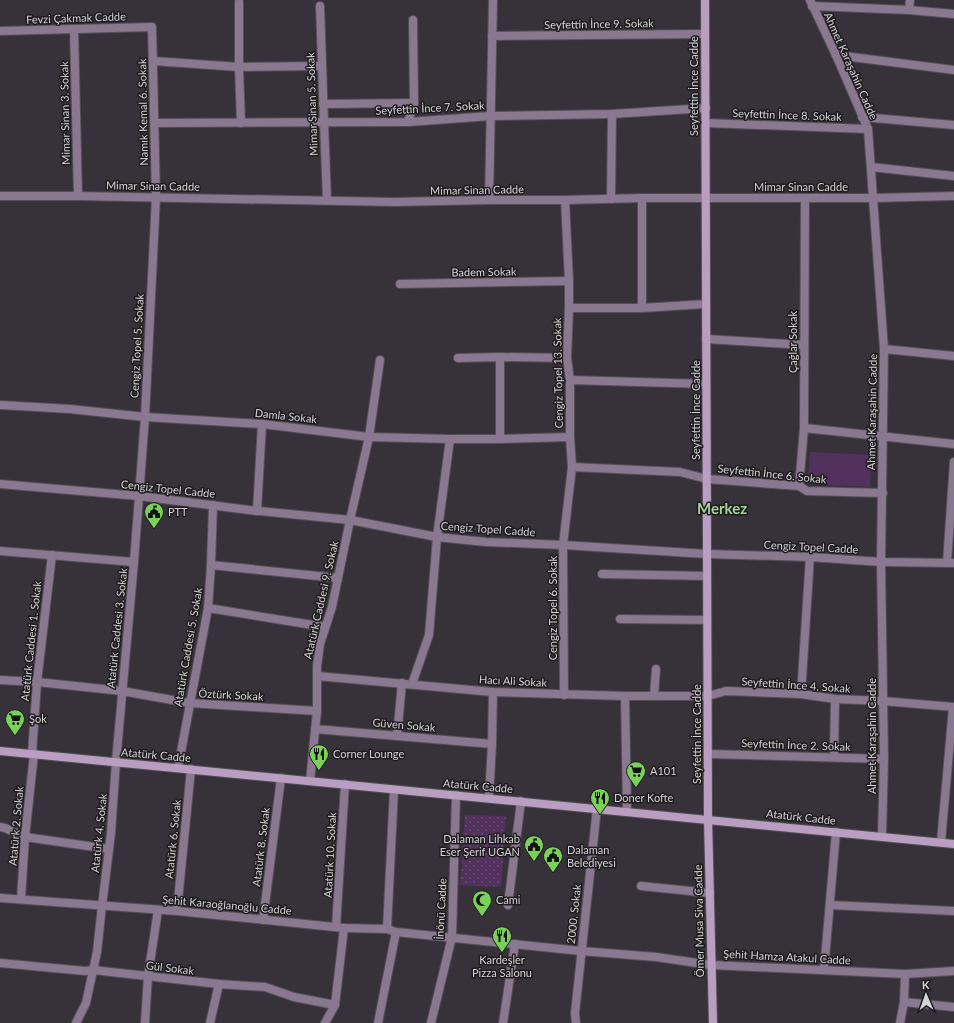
<svg xmlns="http://www.w3.org/2000/svg" width="954" height="1023" viewBox="0 0 954 1023" font-family="Lato,sans-serif">
<defs>
<pattern id="green-dots" width="8" height="8" patternUnits="userSpaceOnUse"><rect width="8" height="8" fill="#53315e"/><path d="M2 2h.1M6 6h.1" fill="none" stroke="#6b4e74" stroke-width="1.8" stroke-linecap="round"/></pattern>
</defs>
<rect width="100%" height="100%" fill="#373239"/>
<polygon fill="url(#green-dots)" points="465,815 506,816 501,887 460,885"/>
<polygon fill="#53315e" points="810,452 871,455 870,487 808,484"/>
<g fill="none" stroke-linecap="round" stroke-linejoin="round">
<g stroke="#544f55" stroke-width="10">
<g id="minor">
<polyline points="810,0 836,55 868,129 884,349 881,562 884,759 882,836"/>
<polyline points="239,2 239,67 241,123"/>
<polyline points="320,6 324,122 327,200"/>
<polyline points="812,6 909,10 954,14"/>
<polyline points="909,10 910,0"/>
<polyline points="74,29 78,196"/>
<polyline points="0,31 152,27 156,197 145,417 134,562 116,762 111,833 102,906"/>
<polyline points="492,36 705,34"/>
<polyline points="836,55 954,70"/>
<polyline points="153,61 239,67 322,66"/>
<polyline points="323,104 414,103"/>
<polyline points="862,117 954,125"/>
<polyline points="408,122 414,103 413,20"/>
<polyline points="155,123 408,122 491,116 612,114 706,108"/>
<polyline points="706,123 868,129"/>
<polyline points="871,167 954,176"/>
<polyline points="0,196 78,196 394,202 489,200 565,200 642,198 873,198 954,196"/>
<polyline points="611,199 612,114"/>
<polyline points="489,200 493,0"/>
<polyline points="400,284 569,281"/>
<polyline points="569,308 642,308 706,304"/>
<polyline points="642,308 642,198"/>
<polyline points="706,339 804,345"/>
<polyline points="884,349 954,356"/>
<polyline points="458,358 500,357 567,358"/>
<polyline points="570,380 706,384"/>
<polyline points="0,405 70,409 145,417 262,424 369,437 450,439 500,439 570,437"/>
<polyline points="804,428 954,444"/>
<polyline points="500,439 500,357"/>
<polyline points="572,467 680,472 707,479 799,486 807,491 883,493"/>
<polyline points="0,484 139,496 249,510 350,520 437,537 486,542 563,545 707,554 810,557 881,562 954,563"/>
<polyline points="799,486 804,428 805,198"/>
<polyline points="257,511 262,424"/>
<polyline points="0,551 134,562"/>
<polyline points="947,563 954,462"/>
<polyline points="211,565 338,578"/>
<polyline points="602,574 707,576"/>
<polyline points="208,608 325,627"/>
<polyline points="620,619 707,620"/>
<polyline points="317,676 493,692 625,696 708,696 726,691 801,694 835,699 883,701 954,707"/>
<polyline points="0,680 37,682 122,691 189,703 317,711"/>
<polyline points="412,684 429,635 437,537 450,439"/>
<polyline points="801,694 810,557"/>
<polyline points="564,695 563,545 572,467 570,437 570,380 567,358 569,308 569,281 565,200"/>
<polyline points="625,696 627,811"/>
<polyline points="654,696 656,669"/>
<polyline points="315,729 492,744"/>
<polyline points="397,736 402,683"/>
<polyline points="32,754 37,682 52,555"/>
<polyline points="708,754 884,759"/>
<polyline points="834,757 835,699"/>
<polyline points="178,768 208,608 211,565 213,505"/>
<polyline points="310,781 317,711 317,666 320,644 332,607 350,520 369,437 380,360"/>
<polyline points="489,798 492,744 493,692"/>
<polyline points="0,827 5,828 25,837 109,849"/>
<polyline points="941,842 953,707"/>
<polyline points="641,886 710,893"/>
<polyline points="0,898 177,911 344,928 387,929 396,932 581,951 656,957 711,965 905,974 954,971"/>
<polyline points="21,899 25,837 34,754"/>
<polyline points="508,905 521,801"/>
<polyline points="830,905 954,911"/>
<polyline points="177,911 191,769"/>
<polyline points="263,920 281,778"/>
<polyline points="336,927 345,784"/>
<polyline points="387,929 394,790"/>
<polyline points="0,963 85,971 93,970 219,984 265,987 294,997 335,1005"/>
<polyline points="824,970 836,832"/>
<polyline points="904,1002 954,1007"/>
<polyline points="145,1023 148,976 158,910"/>
<polyline points="210,1023 219,984"/>
<polyline points="325,1023 335,1005 344,928"/>
<polyline points="378,1023 396,932"/>
<polyline points="431,1023 452,937 456,795"/>
<polyline points="503,1023 515,944"/>
<polyline points="576,1023 575,1013 597,808"/>
<polyline points="900,1023 904,1002 905,974"/>
</g>
</g>
<g stroke="#544f55" stroke-width="10">
<polyline id="tertiary" points="76,1023 86,1003 97,952 102,906"/>
</g>
<g stroke="#544f55" stroke-width="10">
<g id="secondary">
<polyline points="705,0 708,819 713,1023"/>
<polyline points="0,751 954,844"/>
</g>
</g>
<use href="#minor" stroke="#89788f" stroke-width="8"/>
<use href="#tertiary" stroke="#89788f" stroke-width="8"/>
<use href="#secondary" stroke="#b99ec2" stroke-width="8"/>
</g>
<defs>
<g id="civic-pin" transform="scale(1)"><path d="M0 17L-7.5 6A9.5 9.5 0 1 1 7.5 6Z" fill="#7ad157" stroke="#1d1b1e"/><path d="M-.6-6.5H3V-4.5H.6V-3L4-1V1h2V6H-6V1h2V-1L-.6-3ZM-1.2 2.5V6h2.4V2.5Z" fill="#111"/></g>
<g id="supermarket-pin" transform="scale(1)"><path d="M0 17L-7.5 6A9.5 9.5 0 1 1 7.5 6Z" fill="#7ad157" stroke="#1d1b1e"/><path d="M-6-5.5h2.5l.6 2H6L4.5 2H-2.5L-4.4-4H-6ZM-1.5 3.2a1.3 1.3 0 1 0 .1 0ZM3 3.2a1.3 1.3 0 1 0 .1 0Z" fill="#111"/></g>
<g id="restaurant-pin" transform="scale(1)"><path d="M0 17L-7.5 6A9.5 9.5 0 1 1 7.5 6Z" fill="#7ad157" stroke="#1d1b1e"/><path d="M-5-6h1v4h1v-4h1v4h1v-4h1v5L-1.5 .5V6h-2V.5L-5-1ZM5-6V6H3V1.5H1.5Q1.5-4 5-6Z" fill="#111"/></g>
<g id="mosque-pin" transform="scale(1)"><path d="M0 17L-7.5 6A9.5 9.5 0 1 1 7.5 6Z" fill="#7ad157" stroke="#1d1b1e"/><path d="M3.5-4.9A6 6 0 1 0 3.5 4.9A5 5 0 1 1 3.5-4.9Z" fill="#111"/></g>
</defs>
<g fill-rule="evenodd">
<use href="#civic-pin" x="154" y="512"/>
<use href="#supermarket-pin" x="15" y="719"/>
<use href="#restaurant-pin" x="319" y="754"/>
<use href="#supermarket-pin" x="636" y="771"/>
<use href="#restaurant-pin" x="600" y="798"/>
<use href="#civic-pin" x="534" y="845"/>
<use href="#civic-pin" x="553" y="856"/>
<use href="#mosque-pin" x="482" y="900"/>
<use href="#restaurant-pin" x="502" y="936"/>
</g>
<g text-anchor="middle" stroke-width="3" stroke-linejoin="round" paint-order="stroke">
<g font-size="11" fill="#d6d3d7" stroke="#1d1b1e">
<text transform="translate(76 18) rotate(-2)" y="4">Fevzi Çakmak Cadde</text>
<text transform="translate(599 24) rotate(-1)" y="4">Seyfettin İnce 9. Sokak</text>
<text transform="translate(851 66) rotate(66)" y="4">Ahmet Karaşahin Cadde</text>
<text transform="translate(694 86) rotate(-90)" y="4">Seyfettin İnce Cadde</text>
<text transform="translate(312 104) rotate(-92)" y="4">Mimar Sinan 5. Sokak</text>
<text transform="translate(430 108) rotate(-3)" y="4">Seyfettin İnce 7. Sokak</text>
<text transform="translate(143 112) rotate(-91)" y="4">Namık Kemal 6. Sokak</text>
<text transform="translate(65 113) rotate(-91)" y="4">Mimar Sinan 3. Sokak</text>
<text transform="translate(787 115) rotate(2)" y="4">Seyfettin İnce 8. Sokak</text>
<text transform="translate(153 186) rotate(1)" y="4">Mimar Sinan Cadde</text>
<text x="801" y="191">Mimar Sinan Cadde</text>
<text transform="translate(477 190) rotate(-1)" y="4">Mimar Sinan Cadde</text>
<text transform="translate(484 272) rotate(-1)" y="4">Badem Sokak</text>
<text transform="translate(793 342) rotate(-90)" y="4">Çağlar Sokak</text>
<text transform="translate(137 346) rotate(-87)" y="4">Cengiz Topel 5. Sokak</text>
<text transform="translate(558 373) rotate(-91)" y="4">Cengiz Topel 13. Sokak</text>
<text transform="translate(696 410) rotate(-90)" y="4">Seyfettin İnce Cadde</text>
<text transform="translate(872 412) rotate(-89)" y="4">Ahmet Karaşahin Cadde</text>
<text transform="translate(286 416) rotate(6)" y="4">Damla Sokak</text>
<text transform="translate(772 474) rotate(6)" y="4">Seyfettin İnce 6. Sokak</text>
<text transform="translate(168 489) rotate(6)" y="4">Cengiz Topel Cadde</text>
<text transform="translate(488 529) rotate(4)" y="4">Cengiz Topel Cadde</text>
<text transform="translate(811 547) rotate(3)" y="4">Cengiz Topel Cadde</text>
<text transform="translate(321 600) rotate(-77)" y="4">Atatürk Caddesi 9. Sokak</text>
<text transform="translate(553 608) rotate(-90)" y="4">Cengiz Topel 6. Sokak</text>
<text transform="translate(117 628) rotate(-84)" y="4">Atatürk Caddesi 3. Sokak</text>
<text transform="translate(31 641) rotate(-84)" y="4">Atatürk Caddesi 1. Sokak</text>
<text transform="translate(188 647) rotate(-80)" y="4">Atatürk Caddesi 5. Sokak</text>
<text transform="translate(513 681) rotate(3)" y="4">Hacı Ali Sokak</text>
<text transform="translate(796 685) rotate(4)" y="4">Seyfettin İnce 4. Sokak</text>
<text transform="translate(231 695) rotate(3)" y="4">Öztürk Sokak</text>
<text transform="translate(404 725) rotate(5)" y="4">Güven Sokak</text>
<text transform="translate(697 734) rotate(-90)" y="4">Seyfettin İnce Cadde</text>
<text transform="translate(872 736) rotate(-90)" y="4">Ahmet Karaşahin Cadde</text>
<text transform="translate(796 745) rotate(2)" y="4">Seyfettin İnce 2. Sokak</text>
<text transform="translate(156 755) rotate(5)" y="4">Atatürk Cadde</text>
<text transform="translate(478 786) rotate(5)" y="4">Atatürk Cadde</text>
<text transform="translate(801 817) rotate(6)" y="4">Atatürk Cadde</text>
<text transform="translate(16 826) rotate(-85)" y="4">Atatürk 2. Sokak</text>
<text transform="translate(99 833) rotate(-84)" y="4">Atatürk 4. Sokak</text>
<text transform="translate(173 839) rotate(-84)" y="4">Atatürk 6. Sokak</text>
<text transform="translate(261 847) rotate(-83)" y="4">Atatürk 8. Sokak</text>
<text transform="translate(330 855) rotate(-87)" y="4">Atatürk 10. Sokak</text>
<text transform="translate(227 905) rotate(5)" y="4">Şehit Karaoğlanoğlu Cadde</text>
<text transform="translate(441 909) rotate(-87)" y="4">İnönü Cadde</text>
<text transform="translate(574 914) rotate(-84)" y="4">2000. Sokak</text>
<text transform="translate(699 921) rotate(-91)" y="4">Ömer Musa Siva Cadde</text>
<text transform="translate(787 957) rotate(3)" y="4">Şehit Hamza Atakul Cadde</text>
<text transform="translate(170 968) rotate(7)" y="4">Gül Sokak</text>
</g>
<g font-size="11" fill="#d6d3d7" stroke="#1d1b1e" text-anchor="start">
<text x="168" y="516">PTT</text>
<text x="29" y="723">Şok</text>
<text x="333" y="758">Corner Lounge</text>
<text x="650" y="775">A101</text>
<text x="614" y="802">Doner Kofte</text>
<text x="520" y="843" text-anchor="end">Dalaman Lihkab<tspan x="520" dy="13">Eser Şerif UGAN</tspan></text>
<text x="567" y="854">Dalaman<tspan x="567" dy="13">Belediyesi</tspan></text>
<text x="496" y="904">Cami</text>
<text x="502" y="964" text-anchor="middle">Kardeşler<tspan x="502" dy="13">Pizza Salonu</tspan></text>
</g>
<g font-size="15" font-weight="bold" fill="#a6d596" stroke="#1d1b1e">
<text x="722" y="514">Merkez</text>
</g>
</g>
<g transform="translate(926 995) rotate(358)" stroke="#1d1b1e" stroke-width="3" paint-order="stroke">
<path d="M0-3L7 15L0 10L-7 15Z" fill="#d6d3d7"/>
<text y="-6" font-size="11" font-weight="bold" text-anchor="middle" fill="#d6d3d7">K</text>
</g>
</svg>
